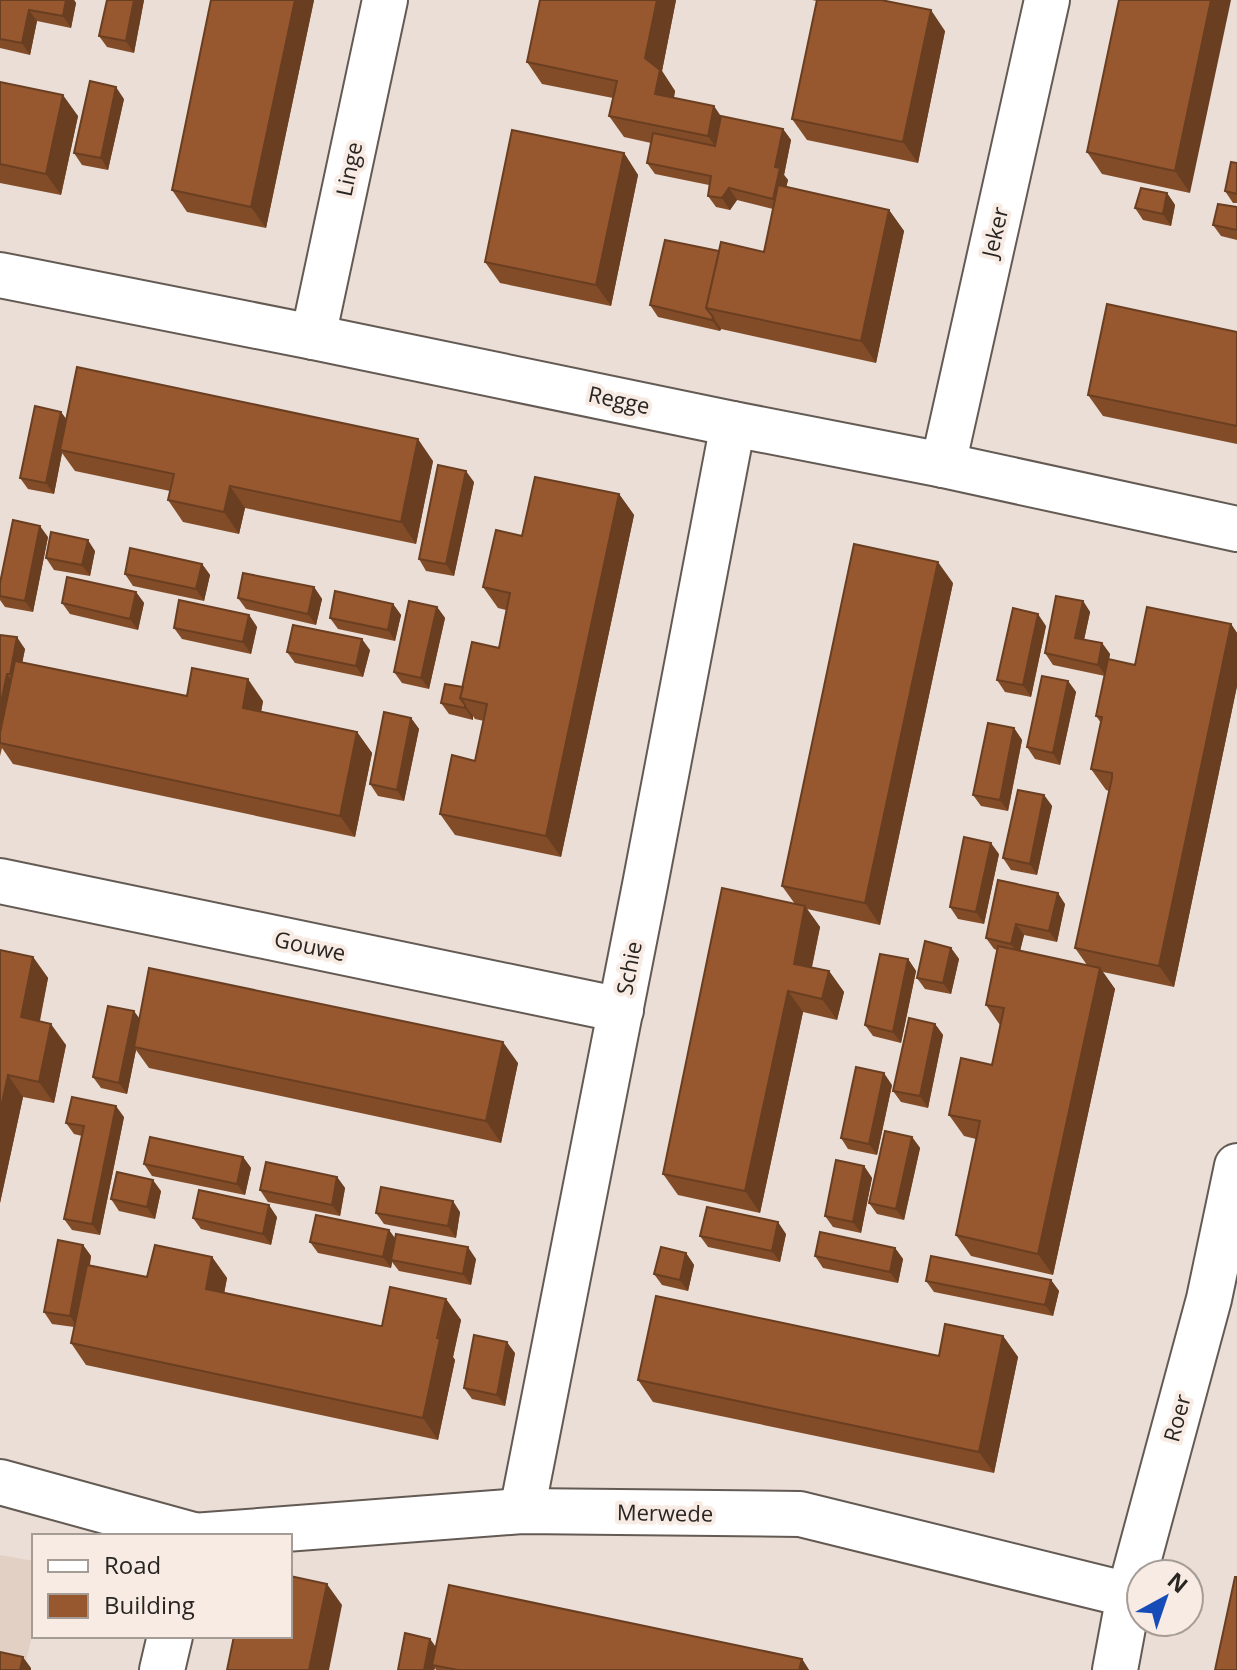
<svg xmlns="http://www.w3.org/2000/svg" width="1237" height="1670" viewBox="0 0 1237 1670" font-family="'Open Sans',sans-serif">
<rect width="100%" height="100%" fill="#eaded7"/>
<polygon fill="#e2d0c5" points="0,1555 34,1561 34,1627 24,1670 0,1670"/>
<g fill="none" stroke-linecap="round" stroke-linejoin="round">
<g stroke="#645a54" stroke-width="48">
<g id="minor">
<polyline points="0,275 313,337 733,424 943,465 1237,529"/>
<polyline points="313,337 385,0"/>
<polyline points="943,465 1047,0"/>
<polyline points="0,881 621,1010"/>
<polyline points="0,1482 193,1535"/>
<polyline points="522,1511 645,885 733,424"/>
<polyline points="193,1536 522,1511 800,1514 1129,1595"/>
<polyline points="162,1670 170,1636"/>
<polyline points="1115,1670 1129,1595 1209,1299 1237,1166"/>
</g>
</g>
<use href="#minor" stroke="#fff" stroke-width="44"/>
</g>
<g fill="#824c28">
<polygon points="0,0 74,0 76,3 71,28 37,21 30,55 0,48"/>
<polygon points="107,0 144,0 134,53 107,47 99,36"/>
<polygon points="211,0 314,0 266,228 187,212 172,190"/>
<polygon points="540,0 676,0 662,71 675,91 674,98 721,116 783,129 791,140 784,175 788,180 786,187 889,210 904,231 876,363 721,329 720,331 658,317 650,305 719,251 764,252 773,209 737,200 730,210 716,207 708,196 709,185 655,174 647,163 651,143 624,137 609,116 613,98 542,84 527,62"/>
<polygon points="812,0 881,0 945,31 918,163 807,140 792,119 817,1"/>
<polygon points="1119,0 1190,193 1102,174 1087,152"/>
<polygon points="0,82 78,116 61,195 0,183"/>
<polygon points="124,99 108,170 82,165 74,153"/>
<polygon points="624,153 638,175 611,306 500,283 485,262"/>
<polygon points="1237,163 1237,203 1233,203 1225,191"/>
<polygon points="1167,193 1175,205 1171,226 1143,220 1135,208"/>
<polygon points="1237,207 1237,240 1221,236 1213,225"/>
<polygon points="1237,332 1237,444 1103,416 1088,395"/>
<polygon points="61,412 66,419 433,461 416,544 245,508 239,534 183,522 168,500 170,491 75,471 62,453 54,494 28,489 20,478"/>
<polygon points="474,482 454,576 426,571 419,559"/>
<polygon points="619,494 634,515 561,857 455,835 440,814 475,761 484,721 475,719 473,716 473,720 449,714 441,703 463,687 499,648 506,610 498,608 483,587 522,536"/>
<polygon points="48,537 33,612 5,607 0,600 0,583"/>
<polygon points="95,551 90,576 54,570 46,558"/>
<polygon points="202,564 210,575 204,601 133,586 125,574"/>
<polygon points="953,583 880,925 807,909 820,927 812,967 829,971 844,992 837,1020 803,1012 760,1213 678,1195 663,1174 795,904 782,886"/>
<polygon points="314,587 322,599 316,625 246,609 238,598"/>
<polygon points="136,592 144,603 138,630 70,614 62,603"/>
<polygon points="1083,601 1090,612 1084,640 1102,643 1110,654 1109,659 1135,665 1231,624 1237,633 1237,686 1174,987 1103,972 1115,989 1053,1275 971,1256 956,1235 976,1139 964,1136 949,1115 992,1065 1000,1025 986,1005 997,950 994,949 986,938 998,880 1065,904 1057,942 1024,935 1020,951 1087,965 1075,948 1109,791 1106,790 1091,769 1101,723 1096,716 1105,676 1053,665 1045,653"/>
<polygon points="393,604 401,615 395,641 338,629 330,618"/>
<polygon points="437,607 445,618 429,689 402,683 394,672"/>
<polygon points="249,615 257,627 251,654 182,639 174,628"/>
<polygon points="1046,626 1031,697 1005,692 997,680"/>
<polygon points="0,635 25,649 22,662 187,696 263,701 261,712 357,732 372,753 355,837 13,764 2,748 0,756"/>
<polygon points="370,650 363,677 295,663 287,652"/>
<polygon points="1068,681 1076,692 1060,765 1035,759 1027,747"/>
<polygon points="411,718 419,729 404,801 378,796 370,784"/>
<polygon points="1014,728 1022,740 1008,811 981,806 973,795"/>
<polygon points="1044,795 1052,806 1037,875 1011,870 1003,858"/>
<polygon points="999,854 984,924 958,919 950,907"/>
<polygon points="951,948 959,959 951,994 925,989 917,978"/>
<polygon points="0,950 33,957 48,978 40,1021 66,1045 54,1103 23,1097 0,1203"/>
<polygon points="908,959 916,971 901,1043 873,1036 865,1025"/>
<polygon points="139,1018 518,1063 501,1143 149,1068 136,1050 127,1094 101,1088 93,1077"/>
<polygon points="935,1024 943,1035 928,1108 901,1102 893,1091"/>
<polygon points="892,1085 877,1155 848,1149 841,1138"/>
<polygon points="124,1117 100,1235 72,1230 64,1219 82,1136 74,1134 66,1123"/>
<polygon points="912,1137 920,1148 904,1220 877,1214 869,1203"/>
<polygon points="243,1157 251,1168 245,1195 152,1176 144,1164"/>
<polygon points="864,1166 872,1178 861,1233 833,1227 825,1216"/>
<polygon points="337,1177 345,1188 340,1216 268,1202 260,1190"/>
<polygon points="161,1191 155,1219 119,1211 111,1199"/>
<polygon points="460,1212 456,1238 384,1224 376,1213"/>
<polygon points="277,1217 271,1245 201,1229 193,1218"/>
<polygon points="389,1230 395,1239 476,1259 471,1285 399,1271 392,1262 391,1268 318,1253 310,1242"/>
<polygon points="786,1234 780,1262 708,1247 700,1236"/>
<polygon points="83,1245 91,1256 90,1265 147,1277 212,1257 227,1278 224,1293 380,1326 446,1299 461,1320 453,1357 455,1360 438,1440 86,1365 71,1343 74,1327 52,1324 44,1312"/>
<polygon points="895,1248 903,1259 898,1283 823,1268 815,1256"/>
<polygon points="686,1253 694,1265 688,1291 662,1285 654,1274"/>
<polygon points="1051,1280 1059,1291 1053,1316 934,1292 926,1281"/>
<polygon points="1003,1336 1018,1357 994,1473 653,1402 638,1380 939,1356"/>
<polygon points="515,1353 505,1406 472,1399 464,1388"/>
<polygon points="430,1639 436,1647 802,1659 809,1670 436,1670 435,1668 434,1670 398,1670"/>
</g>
<g fill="#6a3e21">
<polygon points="66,0 74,0 76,3 71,28 63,16"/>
<polygon points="134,0 144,0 134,53 126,41"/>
<polygon points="295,0 314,0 266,228 251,207"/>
<polygon points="657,0 676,0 662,71 675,91 670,116 655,94 645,58"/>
<polygon points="1211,0 1231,0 1190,193 1175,171"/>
<polygon points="29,10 37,21 30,55 22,43"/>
<polygon points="931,10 945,31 918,163 903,142"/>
<polygon points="116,87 124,99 108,170 101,158"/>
<polygon points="63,95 78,116 61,195 46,174"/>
<polygon points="714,106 729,128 723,157 708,136"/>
<polygon points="783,129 791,140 784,175 788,180 781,210 773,199 775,167"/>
<polygon points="624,153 638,175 611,306 596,285"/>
<polygon points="729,188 737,200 730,210 722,198"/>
<polygon points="1167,193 1175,205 1171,226 1163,214"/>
<polygon points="889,210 904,231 876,363 861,341"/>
<polygon points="713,317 721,329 720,331 712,320"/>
<polygon points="61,412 69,423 60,450 62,453 54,494 46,483"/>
<polygon points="418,439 433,461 416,544 401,522"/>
<polygon points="466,471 474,482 454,576 446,564"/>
<polygon points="230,486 245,508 239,534 224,512"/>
<polygon points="619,494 634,515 561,857 546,836"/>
<polygon points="40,526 48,537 33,612 25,601"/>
<polygon points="88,540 95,551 90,576 82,565"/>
<polygon points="938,562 953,583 880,925 865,903"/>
<polygon points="202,564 210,575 204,601 196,589"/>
<polygon points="314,587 322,599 316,625 308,614"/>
<polygon points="136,592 144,603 138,630 130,619"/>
<polygon points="1083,601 1090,612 1082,649 1075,638"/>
<polygon points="393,604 401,615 395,641 388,630"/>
<polygon points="437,607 445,618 429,689 421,678"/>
<polygon points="1038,614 1046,626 1031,697 1023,685"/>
<polygon points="249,615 257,627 251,654 243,642"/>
<polygon points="1231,624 1237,633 1237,686 1174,987 1159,966"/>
<polygon points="17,637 25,649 18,685 10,674"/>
<polygon points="362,639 370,650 363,677 356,666"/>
<polygon points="1102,643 1110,654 1106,676 1098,665"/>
<polygon points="7,674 15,685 0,743 0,707"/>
<polygon points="248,679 263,701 258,729 243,708"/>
<polygon points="1068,681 1076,692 1060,765 1053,753"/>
<polygon points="465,705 473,716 473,720 465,708"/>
<polygon points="411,718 419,729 404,801 397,790"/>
<polygon points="1014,728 1022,740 1008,811 1000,800"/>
<polygon points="357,732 372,753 355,837 340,816"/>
<polygon points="1044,795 1052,806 1037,875 1030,864"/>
<polygon points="991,843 999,854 984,924 976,912"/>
<polygon points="1058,893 1065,904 1057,942 1049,931"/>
<polygon points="805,906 820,927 808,985 794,964"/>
<polygon points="1016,924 1024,935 1019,955 1011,944"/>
<polygon points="951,948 959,959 951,994 943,983"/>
<polygon points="33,957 48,978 36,1038 21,1017"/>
<polygon points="908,959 916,971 901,1043 893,1032"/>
<polygon points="1100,968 1115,989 1053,1275 1038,1254"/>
<polygon points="829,971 844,992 837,1020 822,999"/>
<polygon points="788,991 803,1012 760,1213 745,1191"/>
<polygon points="134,1011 142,1022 134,1047 136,1050 127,1094 119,1083"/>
<polygon points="51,1024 66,1045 54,1103 39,1082"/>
<polygon points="935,1024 943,1035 928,1108 920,1096"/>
<polygon points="503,1042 518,1063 501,1143 486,1121"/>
<polygon points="884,1073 892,1085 877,1155 869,1144"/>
<polygon points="8,1075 23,1097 0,1203 0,1112"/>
<polygon points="116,1106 124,1117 100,1235 92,1224"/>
<polygon points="912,1137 920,1148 904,1220 896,1209"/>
<polygon points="243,1157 251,1168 245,1195 237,1184"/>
<polygon points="864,1166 872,1178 861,1233 853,1222"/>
<polygon points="337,1177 345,1188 340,1216 332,1205"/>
<polygon points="153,1180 161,1191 155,1219 147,1207"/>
<polygon points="453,1201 460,1212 456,1238 448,1226"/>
<polygon points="269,1205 277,1217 271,1245 263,1234"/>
<polygon points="778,1222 786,1234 780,1262 772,1251"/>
<polygon points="389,1230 397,1241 391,1260 392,1262 391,1268 383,1257"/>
<polygon points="83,1245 91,1256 78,1328 70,1316"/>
<polygon points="468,1247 476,1259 471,1285 463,1274"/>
<polygon points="895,1248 903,1259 898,1283 890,1272"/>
<polygon points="686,1253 694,1265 688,1291 680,1280"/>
<polygon points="212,1257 227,1278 221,1310 206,1289"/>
<polygon points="1051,1280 1059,1291 1053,1316 1045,1305"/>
<polygon points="446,1299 461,1320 453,1357 455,1360 438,1440 423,1418"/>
<polygon points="1003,1336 1018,1357 994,1473 979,1452"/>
<polygon points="507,1342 515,1353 505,1406 497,1395"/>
<polygon points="327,1584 342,1605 329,1670 309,1670"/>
<polygon points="430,1639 438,1651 432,1665 435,1668 434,1670 424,1670"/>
<polygon points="23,1657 31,1668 31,1670 20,1670"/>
<polygon points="802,1659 809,1670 799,1670"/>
</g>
<g fill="#97582f" stroke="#6a3e21" stroke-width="2">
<polygon points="0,0 66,0 63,16 29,10 22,43 0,39"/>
<polygon points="107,0 134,0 126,41 99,36"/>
<polygon points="211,0 295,0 251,207 172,190"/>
<polygon points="540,0 657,0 645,58 660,70 655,94 714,106 708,136 609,116 617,81 527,62"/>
<polygon points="817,0 881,0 931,10 903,142 792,119"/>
<polygon points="1119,0 1211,0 1175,171 1087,152"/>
<polygon points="90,81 116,87 101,158 74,153"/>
<polygon points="0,82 63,95 46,174 0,164"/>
<polygon points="721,116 783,129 775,167 780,168 773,199 729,188 722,198 708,196 711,176 647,163 653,133 715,146"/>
<polygon points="512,130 624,153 596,285 485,262"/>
<polygon points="1231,162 1237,163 1237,194 1225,191"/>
<polygon points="778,185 889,210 861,341 706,308 721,242 764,252"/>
<polygon points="1141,188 1167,193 1163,214 1135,208"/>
<polygon points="1218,204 1237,207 1237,230 1213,225"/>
<polygon points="665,240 719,251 706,308 713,317 712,320 650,305"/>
<polygon points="1107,304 1237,332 1237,426 1088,395"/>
<polygon points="77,367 418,439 401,522 230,486 224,512 168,500 174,474 60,450"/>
<polygon points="35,406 61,412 46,483 20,478"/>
<polygon points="438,465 466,471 446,564 419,559"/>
<polygon points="535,477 619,494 546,836 440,814 452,755 475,761 487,704 460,698 472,642 499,648 510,593 483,587 496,530 522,536"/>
<polygon points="13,520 40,526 25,601 0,596 0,583"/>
<polygon points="51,532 88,540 82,565 46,558"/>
<polygon points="854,544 938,562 865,903 782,886"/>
<polygon points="130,548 202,564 196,589 125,574"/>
<polygon points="243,573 314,587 308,614 238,598"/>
<polygon points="67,577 136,592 130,619 62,603"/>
<polygon points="335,591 393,604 388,630 330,618"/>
<polygon points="1056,596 1083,601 1075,638 1102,643 1098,665 1045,653"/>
<polygon points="179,600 249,615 243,642 174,628"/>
<polygon points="409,601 437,607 421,678 394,672"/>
<polygon points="1147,607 1231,624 1159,966 1075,948 1112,778 1112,773 1091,769 1102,717 1096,716 1108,659 1135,665"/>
<polygon points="1013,608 1038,614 1023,685 997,680"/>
<polygon points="293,625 362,639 356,666 287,652"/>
<polygon points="0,635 17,637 10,674 7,674 0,707"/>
<polygon points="15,661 187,696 192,668 248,679 243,708 357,732 340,816 0,743 0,733"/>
<polygon points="1042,676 1068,681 1053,753 1027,747"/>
<polygon points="445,684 463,687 460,698 465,705 465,708 441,703"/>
<polygon points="384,712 411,718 397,790 370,784"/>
<polygon points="988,723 1014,728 1000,800 973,795"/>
<polygon points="1018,790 1044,795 1030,864 1003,858"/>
<polygon points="964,837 991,843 976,912 950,907"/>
<polygon points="998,880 1058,893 1049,931 1016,924 1011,944 986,938"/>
<polygon points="722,888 805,906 794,964 829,971 822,999 788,991 745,1191 663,1174"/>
<polygon points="925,941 951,948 943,983 917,978"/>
<polygon points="998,946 1100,968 1038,1254 956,1235 980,1121 949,1115 961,1058 992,1065 1004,1008 986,1005"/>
<polygon points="0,950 33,957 21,1017 51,1024 39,1082 8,1075 0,1112"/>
<polygon points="880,954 908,959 893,1032 865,1025"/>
<polygon points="149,968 503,1042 486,1121 134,1047"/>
<polygon points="108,1006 134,1011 119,1083 93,1077"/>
<polygon points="909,1018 935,1024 920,1096 893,1091"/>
<polygon points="856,1067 884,1073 869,1144 841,1138"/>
<polygon points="72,1097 116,1106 92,1224 64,1219 84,1126 66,1123"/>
<polygon points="885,1131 912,1137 896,1209 869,1203"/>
<polygon points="150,1137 243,1157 237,1184 144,1164"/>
<polygon points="836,1160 864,1166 853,1222 825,1216"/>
<polygon points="266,1162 337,1177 332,1205 260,1190"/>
<polygon points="117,1172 153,1180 147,1207 111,1199"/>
<polygon points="381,1187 453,1201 448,1226 376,1213"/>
<polygon points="199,1190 269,1205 263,1234 193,1218"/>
<polygon points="707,1207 778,1222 772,1251 700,1236"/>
<polygon points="316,1215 389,1230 383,1257 310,1242"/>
<polygon points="820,1232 895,1248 890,1272 815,1256"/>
<polygon points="396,1234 468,1247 463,1274 391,1260"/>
<polygon points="58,1240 83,1245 70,1316 44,1312"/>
<polygon points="155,1245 212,1257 206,1289 380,1326 382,1326 390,1287 446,1299 437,1338 440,1339 423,1418 71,1343 87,1265 147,1277"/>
<polygon points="661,1247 686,1253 680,1280 654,1274"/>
<polygon points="931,1256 1051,1280 1045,1305 926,1281"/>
<polygon points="656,1296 939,1356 945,1324 1003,1336 979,1452 638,1380"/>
<polygon points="474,1335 507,1342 497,1395 464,1388"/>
<polygon points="290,1576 327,1584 309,1670 227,1670 234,1636 290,1636"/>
<polygon points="1235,1577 1237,1577 1237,1670 1215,1670"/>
<polygon points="449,1585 802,1659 799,1670 458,1670 432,1665"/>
<polygon points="405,1633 430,1639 424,1670 398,1670"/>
<polygon points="0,1652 23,1657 20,1670 0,1670"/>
</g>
<g text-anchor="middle" stroke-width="8" stroke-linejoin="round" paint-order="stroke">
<g font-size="22" fill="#292522" stroke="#f7ebe4">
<text transform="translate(349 169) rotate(-78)" y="8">Linge</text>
<text transform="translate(995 232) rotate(-77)" y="8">Jeker</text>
<text transform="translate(619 400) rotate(12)" y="8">Regge</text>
<text transform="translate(310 946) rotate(12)" y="8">Gouwe</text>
<text transform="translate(629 968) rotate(-79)" y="8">Schie</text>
<text transform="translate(1177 1418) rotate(-75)" y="8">Roer</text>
<text transform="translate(665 1513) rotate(1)" y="8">Merwede</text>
</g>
</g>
<rect x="32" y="1534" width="260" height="104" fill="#f7ebe4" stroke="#a59c96" stroke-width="2"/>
<rect x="48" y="1560" width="40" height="12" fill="#ffffff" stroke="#a59c96" stroke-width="2"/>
<text x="104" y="1574" font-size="24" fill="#292522">Road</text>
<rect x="48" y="1594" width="40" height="24" fill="#97582f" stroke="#a59c96" stroke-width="2"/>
<text x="104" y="1614" font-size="24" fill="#292522">Building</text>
<g transform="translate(1165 1598) rotate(40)"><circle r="38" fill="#f7ebe4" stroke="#a59c96" stroke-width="2"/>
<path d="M0-6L14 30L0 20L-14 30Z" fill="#164cb8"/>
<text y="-12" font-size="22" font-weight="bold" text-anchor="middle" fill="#292522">N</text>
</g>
</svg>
